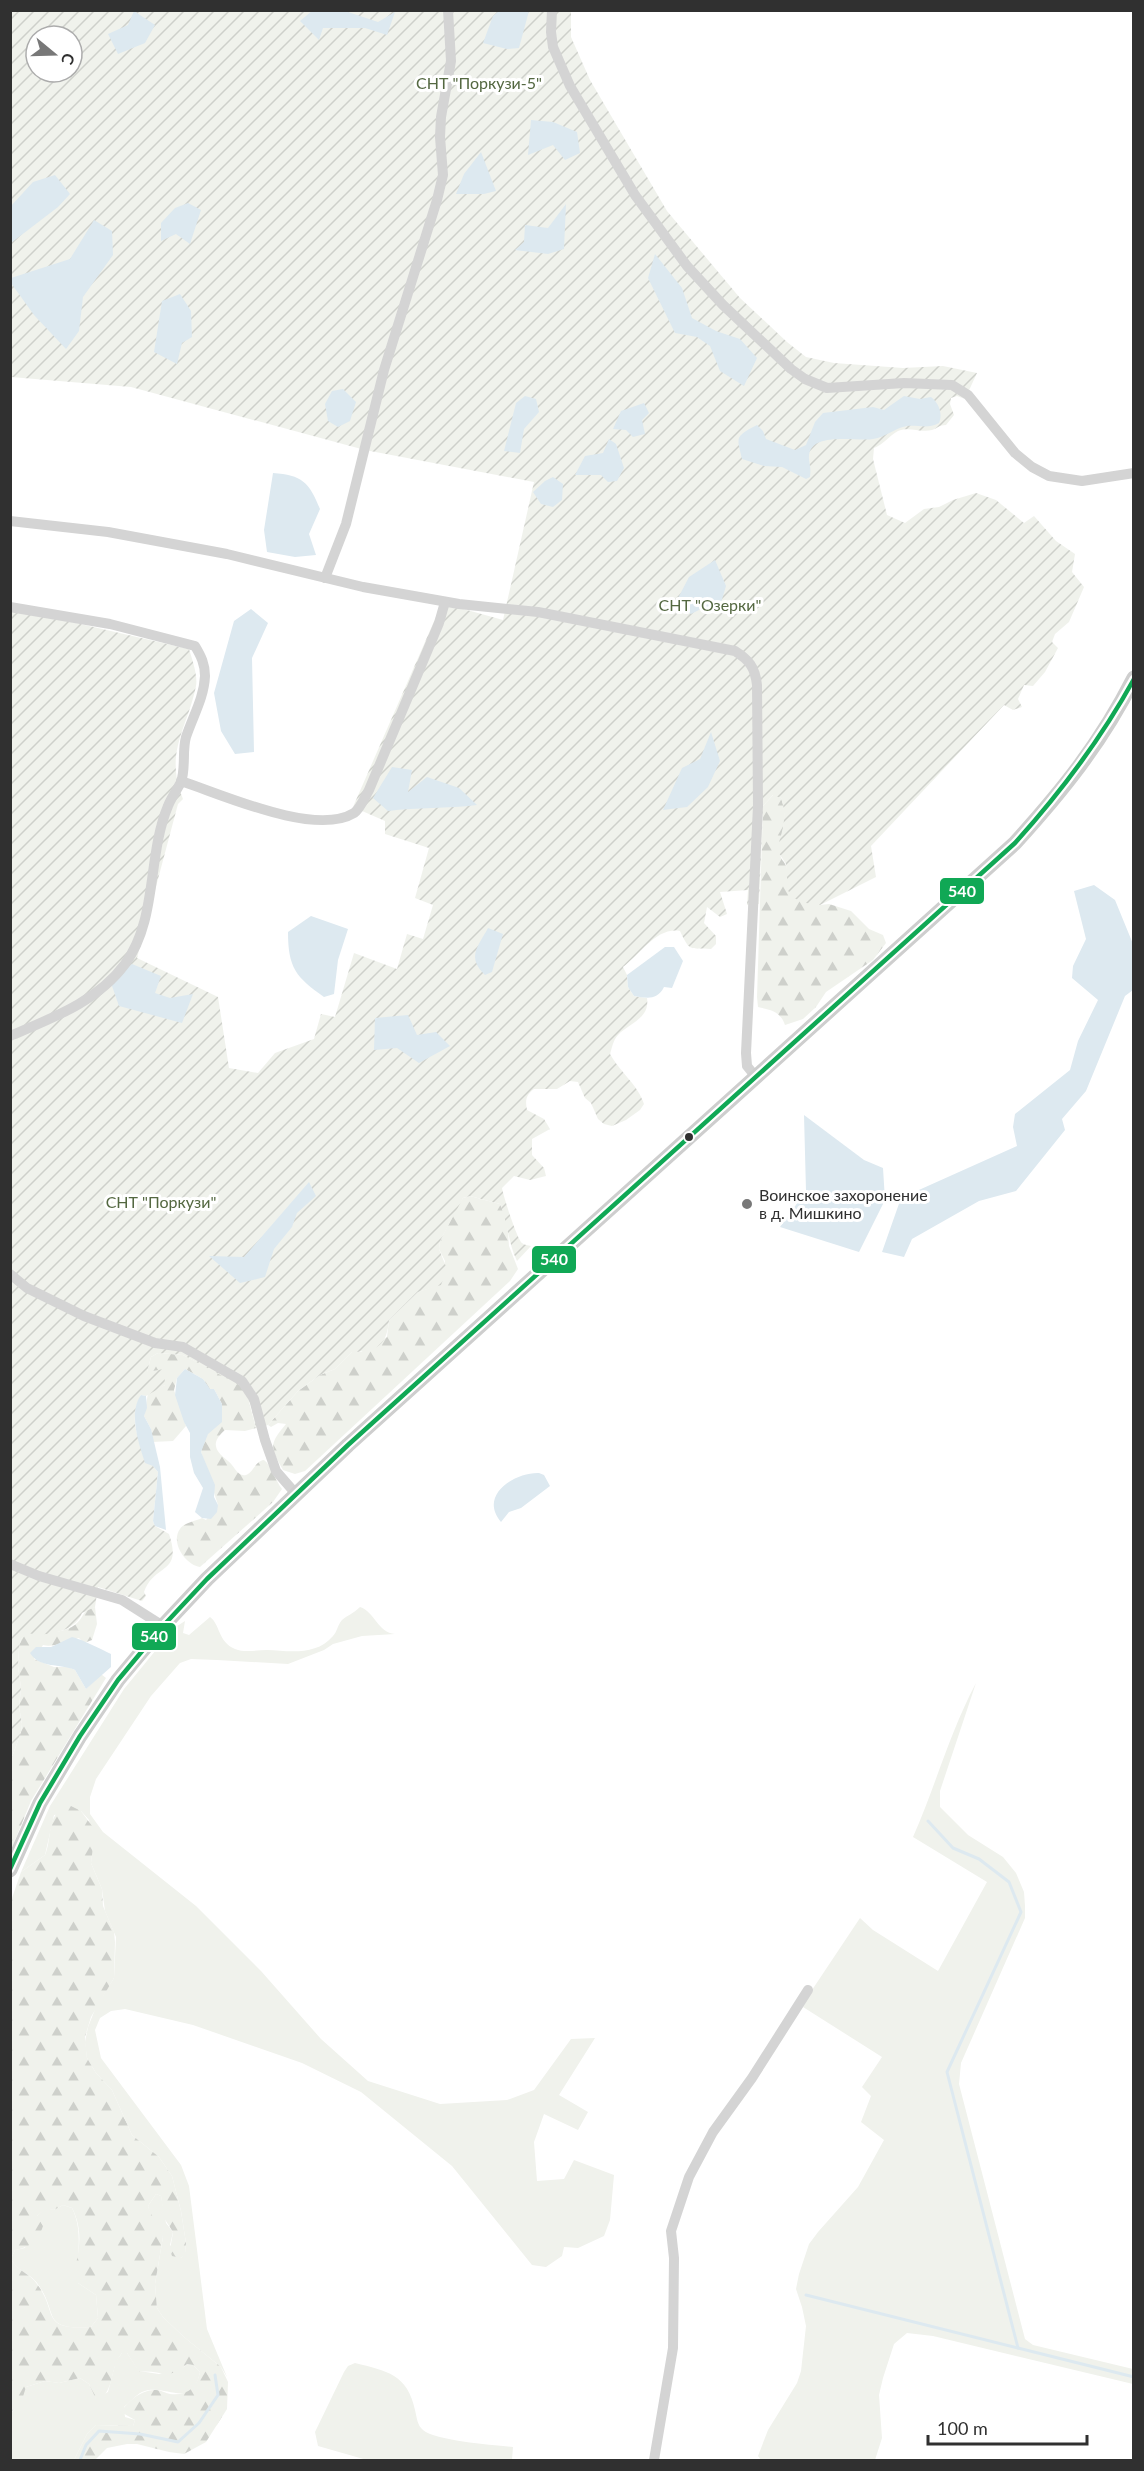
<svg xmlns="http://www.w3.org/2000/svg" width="1144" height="2471" viewBox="0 0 1144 2471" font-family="Lato,sans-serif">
<defs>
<pattern id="forest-firs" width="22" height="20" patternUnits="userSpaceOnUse" patternTransform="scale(1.5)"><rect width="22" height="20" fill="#f0f2ec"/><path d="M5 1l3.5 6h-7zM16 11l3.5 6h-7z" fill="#ced0cb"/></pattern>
<pattern id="garden-furrows" width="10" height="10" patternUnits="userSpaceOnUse" patternTransform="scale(1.5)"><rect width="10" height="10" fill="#f0f2ec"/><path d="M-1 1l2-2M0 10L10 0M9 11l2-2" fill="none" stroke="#ced0cb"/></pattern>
</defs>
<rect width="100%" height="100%" fill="#fff"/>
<g fill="#f0f2ec">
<path d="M360,1607C375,1612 378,1633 395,1634L362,1636L333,1644L324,1650L288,1664L217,1660L191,1659L180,1663L151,1696L96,1779L90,1797V1814L103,1832L196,1906L261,1971L321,2039L368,2081L440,2104L507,2100L534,2090L571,2039L595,2038L559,2095L588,2112L578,2130L544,2114L534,2142L537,2181L564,2179L574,2160L614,2175L610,2220L604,2236L578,2248L564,2247L562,2256L546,2267L532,2265L452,2166L361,2092L302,2063L193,2025L125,2009L111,2011L100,2018L95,2030L101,2058L181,2165L189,2186L207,2329L227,2377L221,2367L184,2337L163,2317L157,2308L155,2284L163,2237L151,2217L148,2206L156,2194L161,2196L166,2223L173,2232L170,2245L181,2258L185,2253L186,2243L181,2211L172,2176L159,2157L132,2135L112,2090L96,2073L87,2058L85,2042L88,2027L96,2007L114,1978L116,1937L105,1911L102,1889L91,1863L93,1842L89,1820L81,1811L54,1815L45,1855L21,1872L50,1806L124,1689L174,1628L185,1621L183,1633L189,1635L210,1617C220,1624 218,1642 235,1649C245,1653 256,1650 267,1650C290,1651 316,1656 333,1636C337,1632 338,1624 342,1620C348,1615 353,1614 360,1607Z"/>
<path d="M976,1683L940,1791V1807L968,1835L1003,1857L1016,1873L1024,1892L1025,1906V1918L961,2063L959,2084L1025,2339L1033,2345L1133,2369V2384L933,2336L907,2333L894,2344L883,2378L879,2395L882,2438L875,2460H761L758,2456L768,2430L797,2383L801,2371L806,2326L802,2307L796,2289L799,2274L809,2244L818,2232L858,2187L884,2140L861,2122L871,2096L862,2087L882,2057L803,2007L810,1993L860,1918L873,1930L938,1971L987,1882L913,1837C936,1785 949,1734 976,1683Z"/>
<path d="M63,2205L72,2208C84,2232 76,2257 78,2283L96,2295L98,2318L91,2327C39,2330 60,2313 37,2283C30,2273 19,2273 11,2259L15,2250L25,2248L37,2216L44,2208L54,2210Z"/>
<path d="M122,2353H127L139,2371L159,2374L184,2367L187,2364L193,2365L200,2372C192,2412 165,2382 142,2392C136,2395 129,2403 124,2407L125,2417L135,2420L133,2426L96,2425L87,2434L74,2460H11V2413L14,2410L26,2387L45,2381L59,2383L80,2378L89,2384L96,2398L108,2392L116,2361Z"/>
<path d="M355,2363C387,2371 407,2374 415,2410C417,2418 417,2425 423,2430C436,2441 494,2445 513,2447L512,2460H367L318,2446L315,2432L344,2372L348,2366Z"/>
</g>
<g fill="url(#forest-firs)" fill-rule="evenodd">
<path d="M774,794L781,798C790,823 779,831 780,854C781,860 784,861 786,866C789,873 788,882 788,890L820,905L829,904L851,911L869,929L883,935L886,943L873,960L826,992L816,1007L803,1019L785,1025C780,1011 771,1010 758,1007L757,997L763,806Z"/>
<path d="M470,1196L500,1204L507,1220L509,1246L518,1269L510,1281L305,1471L295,1474L283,1470C270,1447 269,1444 286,1424L278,1423L271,1427L268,1425L298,1391L320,1375L335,1369L352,1352H361L387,1337L389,1320L418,1292L441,1284L445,1261L439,1249L440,1241L458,1205L463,1198Z"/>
<path d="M158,1353L183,1355L239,1384L248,1398L256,1428L245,1431L225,1430C210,1443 215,1451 228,1461C234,1465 237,1477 246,1475C254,1472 255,1461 264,1460C272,1466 275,1480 282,1489L273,1502L200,1567C186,1565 170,1543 180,1529C183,1523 196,1521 202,1518L206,1520L218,1505L201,1452L205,1437L222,1408V1404L214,1389L210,1390L203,1379L185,1369L177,1378L174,1390L186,1426L173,1441L152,1442L151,1429L144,1416L148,1393L165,1385L147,1372L151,1357Z"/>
<path d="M95,1607L97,1624L92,1640L84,1643L79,1638C67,1640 55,1648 43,1645L34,1659L54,1667H68L75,1670L86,1689L101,1674L106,1678L31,1801L11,1850V1760L21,1732L22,1724L19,1707L21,1688L18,1666L19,1648L21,1639L27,1632C40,1635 69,1633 78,1622C85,1615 83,1609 95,1607Z"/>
<path d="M71,1806L81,1811L95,1830L91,1863L102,1889L103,1906L114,1932L115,1942L114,1978L91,2017L85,2037L87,2058L96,2073L112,2090L132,2135L159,2157L172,2176L181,2211L186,2243L185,2254L181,2258L172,2256L170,2250L173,2232L164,2218L161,2196L156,2194L148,2206C151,2218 161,2226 163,2237L155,2284L157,2308L163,2317L184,2337L221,2367L228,2382L227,2409L206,2442L184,2454L169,2452L137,2444H127L107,2448L95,2460H74L87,2434L96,2425L133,2426L135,2420L121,2412C128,2401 142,2389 156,2390C161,2390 165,2393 170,2394C187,2396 197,2388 200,2372L193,2365L187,2364C169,2382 159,2369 139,2372L127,2353H122C110,2367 115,2386 101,2399H96L89,2384L80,2378L59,2383L45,2381L26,2387L21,2403L11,2413V1901L21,1872L45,1855C53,1837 45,1810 71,1806ZM63,2205L72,2208C83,2229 80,2250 74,2272L78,2283L96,2295L98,2318L91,2327C39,2330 59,2313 37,2284C30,2273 18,2272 11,2259L15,2250C31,2247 38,2241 43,2226L37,2216L44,2209L54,2210Z"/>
</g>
<path fill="url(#garden-furrows)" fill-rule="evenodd" d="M10,11H571V37L590,80L667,211L740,298L787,342L806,357L834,363L903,368L943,366L977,373L965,399L957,396L951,398L950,404L954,415L946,425C939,425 938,428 932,430C921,433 908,426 898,431C889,436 883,445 874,448L873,459L887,515L905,523L924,509L939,507L953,500L976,493L996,500L1024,523L1034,516L1056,541L1075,554L1072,572L1084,587L1069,622L1055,634L1052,642L1058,648L1045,672L1033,686L1024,685L1018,699L1022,707L1013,710L1004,705L871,846L876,877L820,905L806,903L791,897L788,890L786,864L777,850C782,831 788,818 781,798L773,795L763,806L759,904L747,905L748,890L720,892L727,914L720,917L707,907L704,923L716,936V944L711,949C689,948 690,952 680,931C656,927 640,955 623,967L627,975L628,987L634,996L647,998C650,1019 629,1023 618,1035C613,1040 612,1048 610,1054C620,1072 638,1085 644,1104L640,1110L626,1120L612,1126L604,1124L598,1119L591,1103L585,1098L578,1082L570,1081L557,1089H534C526,1095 525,1100 527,1110L544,1119L550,1129L532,1139V1155L544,1168L546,1176L530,1180L514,1176L502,1188C503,1195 517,1239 522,1243C524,1245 528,1245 531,1246L517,1261C508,1243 508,1223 500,1204L470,1196L463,1198L440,1241L439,1249L447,1269L441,1285L418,1292L389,1320C387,1344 378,1352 352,1352L335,1369L320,1375L298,1391L268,1425L256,1428L251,1406L243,1387L183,1355L158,1353L151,1357L147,1372L164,1369L165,1385L146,1396L141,1395C126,1421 141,1451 158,1472L153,1521L155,1526L169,1534C183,1575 154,1563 144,1592L146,1596L142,1601L98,1587L95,1607L82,1613C75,1632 46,1637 27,1633L21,1639L19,1648L18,1666L21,1688L19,1707L22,1724L21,1732L11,1760V608L189,649C192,659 198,675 196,686C187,730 164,752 183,799L178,804L137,958L218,997L229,1068L258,1073L275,1053L314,1039L321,1014L335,1017L354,953L397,969L407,934L423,939L433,905L415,898L429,848L385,834V821L353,807L442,603L503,620L534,482L365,450L131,387L11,377ZM36,36H72V72H36Z"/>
<g fill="#dde9f0">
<polygon points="500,10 529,11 519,48 507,49 483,43 493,16"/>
<polygon points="134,11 155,25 145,43 118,54 108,34 128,25"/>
<polygon points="312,11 345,11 378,22 395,12 387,35 365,28 323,28 319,40 300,21"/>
<polygon points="531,120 553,122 577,132 580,153 565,160 553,145 528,155"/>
<polygon points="481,152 496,191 484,194 456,194 464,174"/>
<polygon points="55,175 70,194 58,207 11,243 11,206 33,182"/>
<polygon points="188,203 201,210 190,244 176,234 161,241 161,223 175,208"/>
<polygon points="566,204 564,249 548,254 515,250 524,242 525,225 548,228"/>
<polygon points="94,220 112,231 113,255 83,297 79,331 66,349 34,315 11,283 11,278 70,259"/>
<polygon points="655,254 682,288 692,318 716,331 740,339 757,358 744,386 720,371 710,346 697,337 675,333 648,278"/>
<polygon points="180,294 191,311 192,337 182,343 177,364 154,352 162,301"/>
<polygon points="343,389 356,402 350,421 338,427 328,421 325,404 332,391"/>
<polygon points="525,396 536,399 539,412 524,429 520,453 504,451 516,403"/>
<path d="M904,396L920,399L931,397C939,403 943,414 939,423C928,429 919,425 907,426C895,428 886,437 873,439C857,442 807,430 809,459C810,468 811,467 810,477L806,479L782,467L764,466L742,459C737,437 734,437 757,425L763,431L766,439L795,450L806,445L815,422L823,413L873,407L884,410Z"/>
<polygon points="644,403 649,413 642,420 645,434 633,437 626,430 613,429 621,411"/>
<polygon points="609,439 616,444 624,468 617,481 608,482 601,475 575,475 585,456 603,453"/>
<path d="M273,473C302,475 309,482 320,509L309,534L316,555L295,557L267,552L264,530Z"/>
<polygon points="553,477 563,484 562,500 553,507 541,504 533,492 545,481"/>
<polygon points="715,560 726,586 720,606 705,607 691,614 676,602 689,577"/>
<polygon points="251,609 268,623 252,658 254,752 235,754 221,731 214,693 234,621"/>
<polygon points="711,732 720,761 708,787 687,807 663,810 682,768 700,759"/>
<path d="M392,767L412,770L408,792L427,777L459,788L477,805C447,809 418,807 388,811L373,798Z"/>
<polygon points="1094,885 1115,900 1133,944 1133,990 1125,996 1086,1091 1062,1119 1065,1130 1016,1191 979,1201 912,1239 904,1257 882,1252 901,1198 1017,1146 1013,1127 1015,1114 1070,1070 1078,1041 1098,1000 1072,978 1073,966 1086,939 1074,891"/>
<path d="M311,916L348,929L338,960L334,994L324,997C296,977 288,968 288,932Z"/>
<path d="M488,928L503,934L492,972L485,975C467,957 477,948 488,928Z"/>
<path d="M665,947H674L683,961L672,988L664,987C657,1001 646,998 634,996L628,987L627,975Z"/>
<polygon points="132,964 161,976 155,993 170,998 193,994 182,1023 119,1006 111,983"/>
<polygon points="408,1015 417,1035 436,1032 450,1046 419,1063 397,1048 374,1050 375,1018"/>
<polygon points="804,1115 864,1160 883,1168 885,1200 859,1252 780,1227 806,1191"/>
<polygon points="309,1182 316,1196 297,1213 292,1227 274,1249 265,1277 240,1283 209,1256 244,1257"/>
<polygon points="185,1369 203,1379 210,1389 214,1389 222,1404 222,1422 208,1434 201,1452 215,1485 214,1497 218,1505 217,1512 211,1519 202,1518 195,1512 203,1488 194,1473 190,1457 190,1433 184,1422 175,1395 177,1378"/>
<path d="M141,1395L146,1396L147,1408L144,1416L151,1429L160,1467L166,1530L155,1526L153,1521L158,1472L153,1466L145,1463C139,1444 128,1413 141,1395Z"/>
<path d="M539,1473L544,1475L550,1486L521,1508L509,1512L501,1522C478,1495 515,1472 539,1473Z"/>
<path d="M72,1637C81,1639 101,1649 111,1654V1667L86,1689L75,1670C60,1663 40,1669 30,1653L36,1647H51Z"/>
</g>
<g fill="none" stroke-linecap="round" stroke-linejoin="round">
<g stroke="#dde9f0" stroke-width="3">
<polyline points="928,1821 953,1848 979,1859 1009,1882 1021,1912 947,2072 1018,2348 1134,2377"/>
<polyline points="806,2295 1018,2348"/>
<polyline points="80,2460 86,2445 99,2431 140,2434 178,2442 199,2423 218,2395 215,2375"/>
</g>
<g stroke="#d4d4d4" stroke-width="10">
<polyline points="552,10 551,32 553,47 570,86 635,195 687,266 723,305 791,369 805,379 827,388 904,383 952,385 968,395 1015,453 1032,467 1049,476 1082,481 1134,473"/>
<path d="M10,521L108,532L227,554L363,587L459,604L538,612L735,651C749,660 755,667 757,685L758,806L746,1053L747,1066L755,1076"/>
<polyline points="325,578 346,524 384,370 437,200 443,175 440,137 441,117 451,61 448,10"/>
<path d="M10,607L110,624L195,646C201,656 205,664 205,676C204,698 193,716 186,737C182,751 186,768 181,782C177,790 171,798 168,806C147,856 158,919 125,964C97,1002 52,1018 10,1036"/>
<path d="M181,781C221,794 315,837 354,813C360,809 365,797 369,790L439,623L445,602"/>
<polyline points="10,1274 27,1288 84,1316 155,1343 183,1347 242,1381 254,1399 265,1440 276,1471 296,1494"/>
<polyline points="10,1564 39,1576 122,1600 163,1626"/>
<polyline points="654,2460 673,2348 674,2258 671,2231 689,2177 713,2132 752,2078 808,1990"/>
</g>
<path stroke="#cecece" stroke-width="15" d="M10,1870L40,1803L80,1736L118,1680L163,1626L207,1579L348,1445L1015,843C1063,790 1101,743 1134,678"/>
<g stroke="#fff" stroke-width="9">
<path id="bus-1" d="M10,1869L40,1803L80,1736L118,1680L163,1626L207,1579L348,1445L1015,843C1061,792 1101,739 1134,679"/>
</g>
<use href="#bus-1" stroke="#10a855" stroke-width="4.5"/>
</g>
<circle fill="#303030" stroke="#fff" stroke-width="2" cx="689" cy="1137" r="5"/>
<circle fill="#787878" stroke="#fff" stroke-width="2" cx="747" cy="1204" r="6"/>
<g text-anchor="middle" stroke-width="6" stroke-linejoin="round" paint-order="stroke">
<g font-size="16" fill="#546841" stroke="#fff">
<text x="479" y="89">СНТ "Поркузи-5"</text>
<text x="710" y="611">СНТ "Озерки"</text>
<text x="161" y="1208">СНТ "Поркузи"</text>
</g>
<g font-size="16" fill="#303030" stroke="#fff" text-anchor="start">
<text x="759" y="1201">Воинское захоронение<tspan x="759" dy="18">в д. Мишкино</tspan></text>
</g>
</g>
<g stroke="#fff" stroke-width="2">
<rect x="939" y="877" width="46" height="28" rx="6" fill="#10a855"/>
<rect x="531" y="1245" width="46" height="29" rx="6" fill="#10a855"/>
<rect x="131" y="1622" width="46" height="29" rx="6" fill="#10a855"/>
</g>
<g font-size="16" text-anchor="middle" font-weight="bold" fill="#fff">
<text x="962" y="897">540</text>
<text x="554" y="1265">540</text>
<text x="154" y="1642">540</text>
</g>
<rect width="1144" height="2471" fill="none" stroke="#303030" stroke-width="24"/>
<g transform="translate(54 54) rotate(109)"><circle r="28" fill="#ffffff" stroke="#acacac" stroke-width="1.5"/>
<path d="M0-4.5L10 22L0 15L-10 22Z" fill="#787878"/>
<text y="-9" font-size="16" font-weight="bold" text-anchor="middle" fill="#303030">С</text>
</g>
<path d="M928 2435v9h159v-9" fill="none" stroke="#303030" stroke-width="3"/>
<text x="937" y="2435" font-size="18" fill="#303030" stroke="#ffffff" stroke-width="4.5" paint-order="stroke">100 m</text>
</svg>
